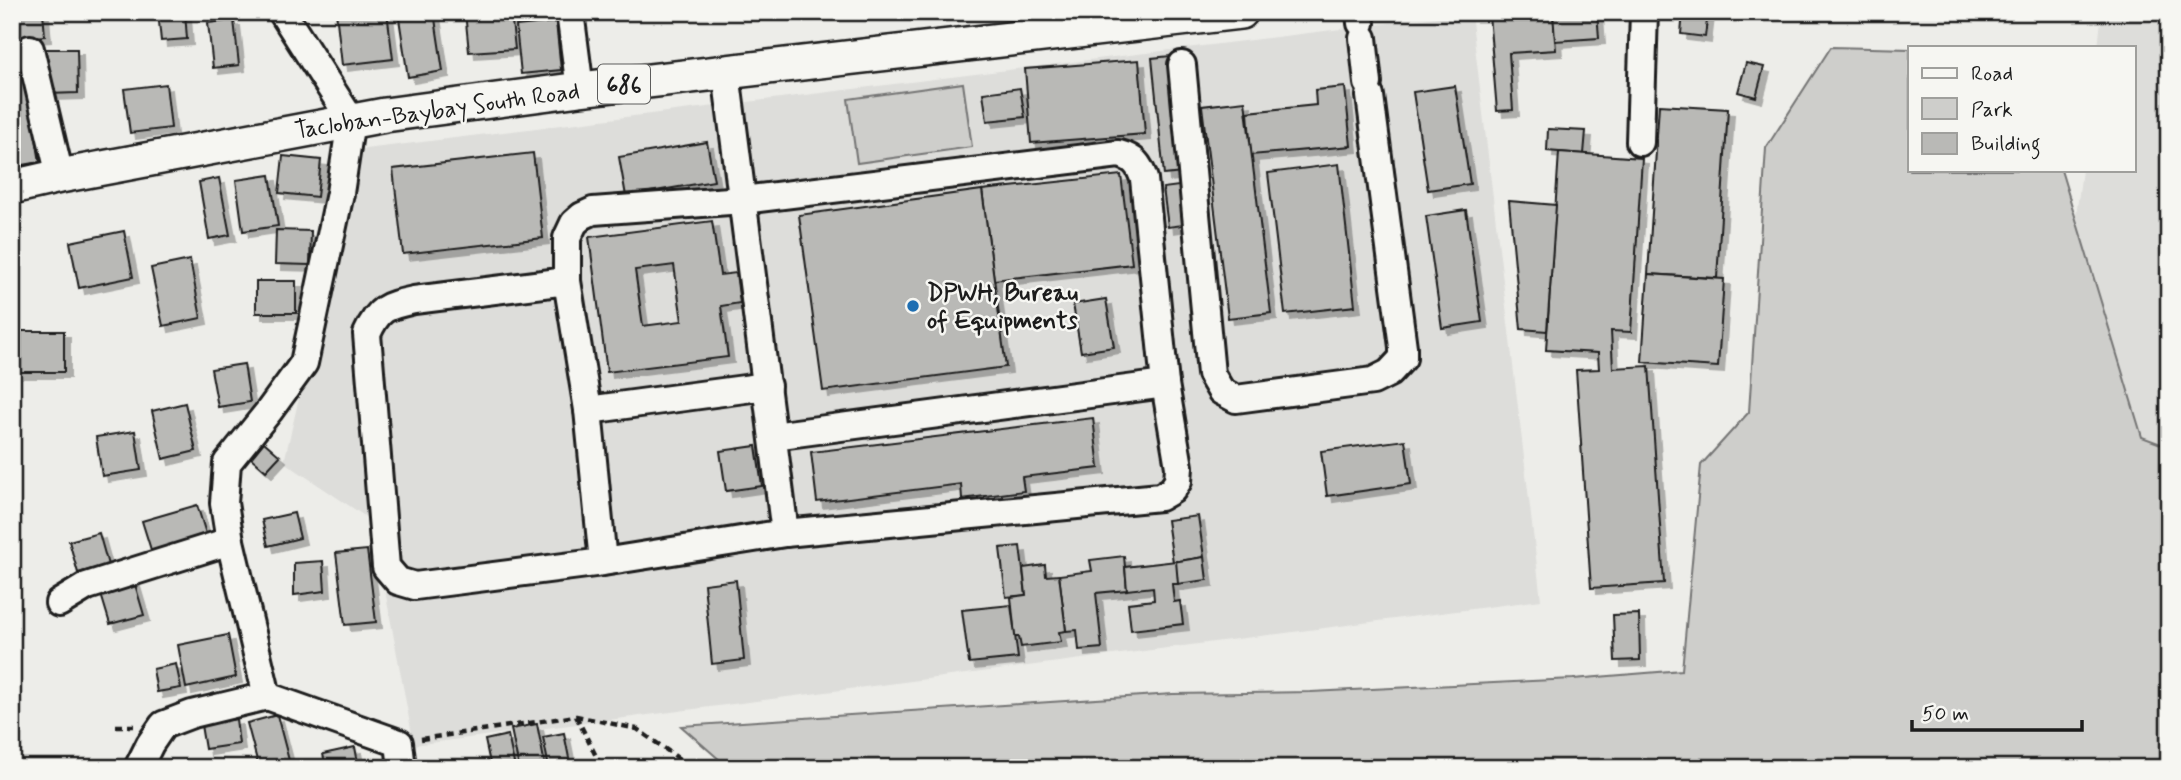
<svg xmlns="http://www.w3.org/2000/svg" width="2181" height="780" viewBox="0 0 2181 780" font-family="Mynerve,sans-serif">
<defs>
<filter id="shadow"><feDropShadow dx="6" dy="6" stdDeviation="0" flood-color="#0004"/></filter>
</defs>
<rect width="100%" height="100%" fill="#edede9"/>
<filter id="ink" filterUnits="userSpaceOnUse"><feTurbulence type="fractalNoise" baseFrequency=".0143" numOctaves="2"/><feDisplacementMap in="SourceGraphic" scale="14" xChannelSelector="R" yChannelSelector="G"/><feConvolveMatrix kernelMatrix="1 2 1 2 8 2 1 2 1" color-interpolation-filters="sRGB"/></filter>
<g filter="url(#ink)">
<g fill="#ddddda">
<polygon points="2102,12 2169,12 2169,616 2027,594 2082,170 2134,170 2134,47 2098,47"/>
<polygon points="1471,13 1541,600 414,745 372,521 284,462 357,150"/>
</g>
<g fill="#cececb" stroke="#757574" stroke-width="2">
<polygon points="1831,47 1910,49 1910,170 2061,170 2142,437 2169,447 2169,768 729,768 681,726 1173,694 1311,692 1573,679 1682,670 1701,465 1749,412 1766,148"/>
<polygon points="963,83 972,147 857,163 848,99"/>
</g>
<g fill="#b9b9b6" stroke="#1c1c1c" stroke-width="2" fill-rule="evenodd" filter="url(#shadow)">
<polygon points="18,12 43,12 45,36 20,38"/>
<polygon points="158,12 185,12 187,39 161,41"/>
<polygon points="336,12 387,12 393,59 342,65"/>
<polygon points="398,12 434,12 443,71 408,77"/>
<polygon points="465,12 511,12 515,49 469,52"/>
<polygon points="1526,12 1553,12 1556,50 1509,53 1513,110 1497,111 1489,15"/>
<polygon points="1553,12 1597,12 1599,38 1555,41"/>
<polygon points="1683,12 1708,12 1705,37 1681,34"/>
<polygon points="234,20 239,65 213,68 208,23"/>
<polygon points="556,22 561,70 521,74 516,26"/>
<polygon points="21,47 40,162 12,167 12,48"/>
<polygon points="46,49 77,49 78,93 47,94"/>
<polygon points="1170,56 1182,173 1164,175 1152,58"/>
<polygon points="1139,60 1145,134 1031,143 1025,69"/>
<polygon points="1746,63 1764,67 1756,97 1738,92"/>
<polygon points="166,84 171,128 130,133 124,89"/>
<polygon points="1455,86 1470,184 1428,190 1413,92"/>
<polygon points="1345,87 1351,146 1251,155 1248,112 1316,105 1315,90"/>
<polygon points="1020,88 1025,117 987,121 983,93"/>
<polygon points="1245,101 1271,313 1228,318 1202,106"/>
<polygon points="1659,105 1728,109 1717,278 1648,274"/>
<polygon points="1548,129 1586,131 1584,154 1547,151"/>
<polygon points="707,142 714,181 626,196 619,157"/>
<polygon points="1559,152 1642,158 1631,332 1611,331 1613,368 1649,366 1664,583 1591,588 1576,370 1599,369 1598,353 1546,350"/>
<polygon points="533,153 543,238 403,254 393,169"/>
<polygon points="283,156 321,160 317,197 279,193"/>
<polygon points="1339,164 1355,306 1285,314 1268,173"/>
<polygon points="270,175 278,226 243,231 236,180"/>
<polygon points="1121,175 1132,264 994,280 982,190"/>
<polygon points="219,178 230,235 209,239 199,182"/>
<polygon points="1186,185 1191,224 1168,227 1163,188"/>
<polygon points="982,190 1006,367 823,391 799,215"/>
<polygon points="1509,201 1556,205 1547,331 1521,329"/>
<polygon points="1466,210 1482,322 1442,328 1426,216"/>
<path d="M712,221L720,275L736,273L740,303L721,306L728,357L607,372L589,237ZM674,265L682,321L643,326L635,270Z"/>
<polygon points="276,230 311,231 310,265 275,264"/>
<polygon points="124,231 133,277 79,288 70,242"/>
<polygon points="190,260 201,318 163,326 151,268"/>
<polygon points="1648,274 1724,279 1718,367 1642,362"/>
<rect x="256" y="281" width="40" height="32"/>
<polygon points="1106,299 1114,347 1081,352 1073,304"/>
<polygon points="16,331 64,331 64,372 17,372"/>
<polygon points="244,364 250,402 218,407 211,369"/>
<polygon points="185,403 196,451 163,459 152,411"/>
<polygon points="1093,418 1099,468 1022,477 1024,491 962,499 961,484 817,502 811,452"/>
<polygon points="135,431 141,470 102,476 96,437"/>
<polygon points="1405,440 1411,484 1327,496 1321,451"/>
<polygon points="264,442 280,456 266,471 251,458"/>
<polygon points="756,446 762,486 726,491 720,451"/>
<polygon points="197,505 207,537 152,553 142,521"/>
<polygon points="294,513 300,538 268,546 262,520"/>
<polygon points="1198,516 1204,557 1173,562 1167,520"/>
<polygon points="99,533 108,565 78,573 69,541"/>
<polygon points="1020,546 1026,595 1006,597 1000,548"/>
<polygon points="367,550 376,622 345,625 336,553"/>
<polygon points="1124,556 1127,590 1096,593 1102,648 1079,650 1077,630 1066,631 1059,575 1092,571 1090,560"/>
<polygon points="1204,557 1207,580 1177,584 1173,562"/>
<polygon points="323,561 325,591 294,595 294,563"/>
<polygon points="1176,561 1178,584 1172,584 1174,602 1180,601 1183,624 1131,630 1128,603 1154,600 1153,587 1127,590 1125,567"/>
<polygon points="1045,565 1046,576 1059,575 1066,631 1059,632 1061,642 1021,647 1019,637 1015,637 1011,597 1026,595 1023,568"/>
<polygon points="736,580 744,660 712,664 704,584"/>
<polygon points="134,581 144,615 110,624 100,591"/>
<polygon points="1011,605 1018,658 969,663 962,610"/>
<polygon points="1639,614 1640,660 1615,661 1613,615"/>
<polygon points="228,635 236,677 186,688 178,645"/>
<polygon points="176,664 181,688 157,692 153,669"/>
<polygon points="277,715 291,768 259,768 247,723"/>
<polygon points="236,719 239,744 205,749 201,725"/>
<polygon points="537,724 545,765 519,768 511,729"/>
<polygon points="564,733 571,768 549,768 543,737"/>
<polygon points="508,735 515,768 491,768 485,740"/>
<polygon points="355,747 359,768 326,768 323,754"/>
</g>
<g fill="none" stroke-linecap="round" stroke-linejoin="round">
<g stroke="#1c1c1c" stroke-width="32">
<g id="minor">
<polyline points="282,12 351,120 340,193 304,363 269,411 227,463 224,503 230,541 267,696 399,743 402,768"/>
<polyline points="570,12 580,89"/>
<polyline points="1360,12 1361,23"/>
<polyline points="1363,38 1368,83"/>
<polyline points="30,49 60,176"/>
<polyline points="1182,65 1211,374 1221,391 1236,399 1373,381 1389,373 1403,358 1403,347 1370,96"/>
<polyline points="726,73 785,533"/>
<polyline points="1640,142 1644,12"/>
<path d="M567,281L414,300C387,306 379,307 367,334L386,567L398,581L415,586L603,562L785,533L1160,497L1172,490L1178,481L1179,467L1165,384L1144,179C1139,164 1134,158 1119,154L743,200L593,211L582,216L574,223L567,238V281L588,410L603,562"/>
<polyline points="588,410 767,386"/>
<polyline points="773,436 1165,384"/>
<polyline points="59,603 87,586 230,541"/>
<polyline points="138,768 150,744 163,725 192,714 267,696"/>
</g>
</g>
<g stroke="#1c1c1c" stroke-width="38">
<polyline id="major" points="12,187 60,176 385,115 580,89 1241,12"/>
</g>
<g stroke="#1c1c1c" stroke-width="4.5" stroke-dasharray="7 5" stroke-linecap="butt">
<polyline points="576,716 602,768"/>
<polyline points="116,726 134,726"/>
<polyline points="421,739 576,716 637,729 692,768"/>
</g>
<use href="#minor" stroke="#f6f6f2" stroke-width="26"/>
<use href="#major" stroke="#f6f6f2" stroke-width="33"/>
</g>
</g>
<circle fill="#1f6fb2" stroke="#f6f6f2" stroke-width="2.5" cx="913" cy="306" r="7"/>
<g text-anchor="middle" stroke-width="5" stroke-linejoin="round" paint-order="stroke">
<rect fill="#f6f6f2" stroke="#5d5d5c" stroke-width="2" x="598" y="64.5" width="52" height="39" rx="5"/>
<g font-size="23" font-weight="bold" fill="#1c1c1c">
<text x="624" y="92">686</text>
</g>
<g font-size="24" fill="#1c1c1c" stroke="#f6f6f2">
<text transform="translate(437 110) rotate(-8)" y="8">Tacloban-Baybay South Road</text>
</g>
<g font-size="24" font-weight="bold" fill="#1c1c1c" stroke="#f6f6f2" text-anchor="start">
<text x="927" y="300">DPWH, Bureau<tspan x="927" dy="28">of Equipments</tspan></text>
</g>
</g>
<rect width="2181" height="780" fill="none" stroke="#f6f6f2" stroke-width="42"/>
<rect x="21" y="21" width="2139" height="738" fill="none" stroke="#1c1c1c" stroke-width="2.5" filter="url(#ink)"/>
<rect x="1908" y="46" width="228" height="126" fill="#f6f6f2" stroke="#9f9f9c" stroke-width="2"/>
<rect x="1922" y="68" width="35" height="10" fill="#f6f6f2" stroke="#9f9f9c" stroke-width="2"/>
<text x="1971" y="80" font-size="21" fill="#1c1c1c">Road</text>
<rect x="1922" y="98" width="35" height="21" fill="#cececb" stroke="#9f9f9c" stroke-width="2"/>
<text x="1971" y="116" font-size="21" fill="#1c1c1c">Park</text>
<rect x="1922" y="133" width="35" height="21" fill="#b9b9b6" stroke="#9f9f9c" stroke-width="2"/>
<text x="1971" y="150" font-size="21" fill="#1c1c1c">Building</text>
<path d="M1912 720v10h170v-10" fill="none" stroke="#1c1c1c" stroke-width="3.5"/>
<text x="1922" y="720" font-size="21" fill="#1c1c1c" stroke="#f6f6f2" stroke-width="5" paint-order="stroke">50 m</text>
</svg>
